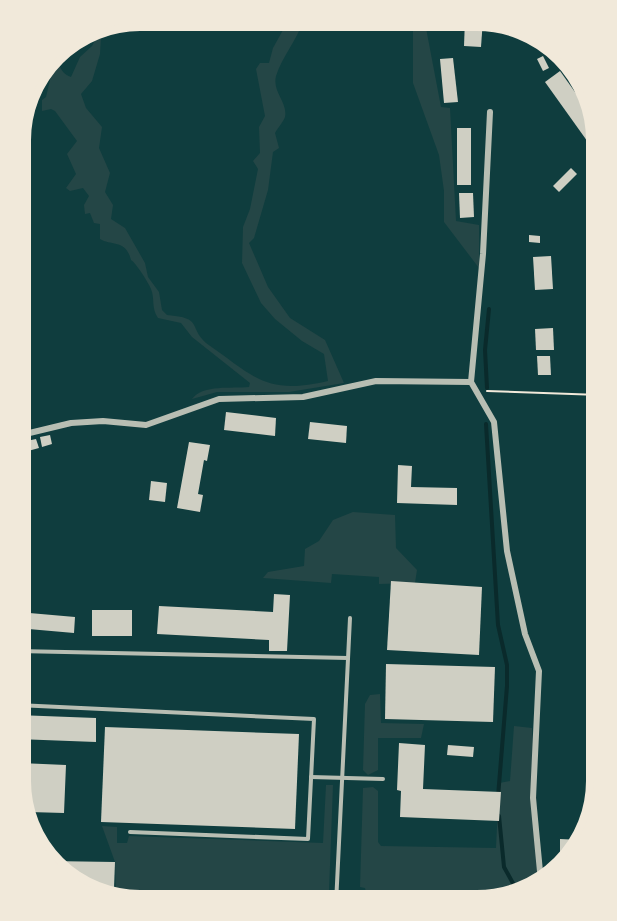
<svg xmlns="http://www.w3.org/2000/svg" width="617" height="921" viewBox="0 0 617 921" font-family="Commissioner,sans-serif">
<rect width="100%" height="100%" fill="#0f3d3e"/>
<g fill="#244646">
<polygon points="413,20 428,20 426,28 441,107 450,108 456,221 479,225 479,268 444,222 444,191 439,155 413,83"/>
<path d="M288,21H303C297,40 282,57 276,76C272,92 288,102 285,117C283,122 278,128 275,133L279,148L273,152L268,190L254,238L249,243L268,287L290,318L325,340L344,383L289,392H217L192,399C203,384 232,389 249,387L250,383L192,337L181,323L158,318C151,308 155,298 151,289C148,282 136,263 131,260C126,239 111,246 100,239V224L94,223L90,213L85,214L84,205L89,196L83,188L70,191L66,188L76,174L67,154L77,141L55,111L51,109L42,111V100L46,97L51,76L44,65L54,53C60,62 58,72 71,77L80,57L92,46L104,23H117L101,37L100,54L92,81L81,94L86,108L102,127L99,148L110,173L105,192L113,205L111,219L125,228L145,263L148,277L159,292L162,310L167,315C204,318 188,327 206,343C254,376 265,396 328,381L324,354L302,341L275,319L261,303L242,263L243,227L250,209L258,169L253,161L260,153L259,127L265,116L256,69L260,63H269L273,48Z"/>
<polygon points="353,512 395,515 396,548 417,570 415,583 379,584 379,577 332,574 331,583 263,578 268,572 304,566 305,549 319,541 333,520"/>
<polygon points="380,694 381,723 424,724 421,738 378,738 378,770 368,775 363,770 365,704 370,695"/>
<polygon points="514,726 532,728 542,882 525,895 478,904 368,902 365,888 360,887 363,788 373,787 378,791 378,842 381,846 496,848 499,783 510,781"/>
<polygon points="326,785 333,785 329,892 289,893 288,904 123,903 116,901 115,862 102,826 117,827 117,843 127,843 129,836 323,843"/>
</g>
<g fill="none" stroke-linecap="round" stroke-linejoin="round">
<g stroke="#0a2a2b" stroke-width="4">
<polyline points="487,388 485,350 489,309"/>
<polyline points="486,424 498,625 507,665 507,686 498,797"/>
<polyline points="499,816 504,867 520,896"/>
</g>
</g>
<g fill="#cfcfc3">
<polygon points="465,19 483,19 481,47 464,46"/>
<polygon points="543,56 549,68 543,71 537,59"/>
<polygon points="453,58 458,102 444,103 440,59"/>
<polygon points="560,71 597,123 600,137 590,145 545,82"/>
<rect x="457" y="128" width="14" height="57"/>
<polygon points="571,168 577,174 559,192 553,186"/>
<polygon points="459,193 473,193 474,217 460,218"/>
<polygon points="529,235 540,236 540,243 529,242"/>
<polygon points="551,256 553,289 535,290 533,257"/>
<polygon points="553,328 554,350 536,350 535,329"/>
<polygon points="537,356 550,356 551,375 538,375"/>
<polygon points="226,412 276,418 275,436 224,430"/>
<polygon points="310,422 347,426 346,443 308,439"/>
<polygon points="50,435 52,444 42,447 40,437"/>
<polygon points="36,439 39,448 17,454 17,443"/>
<polygon points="189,442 210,445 207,461 204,460 198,494 203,495 200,512 177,508"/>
<polygon points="398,465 412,466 411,487 457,488 457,505 397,503"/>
<polygon points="151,481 167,483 165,502 149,500"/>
<polygon points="391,581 482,587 479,655 387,650"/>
<polygon points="274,594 290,595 287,651 269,651 269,640 157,634 159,606 273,612"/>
<rect x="92" y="610" width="40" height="26"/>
<polygon points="18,612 75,617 74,633 17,628"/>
<polygon points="386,664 495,667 493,722 385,719"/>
<polygon points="17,715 96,718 96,742 17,739"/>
<polygon points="105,727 299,734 295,829 101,822"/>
<polygon points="399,743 425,745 423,789 501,792 499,821 400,817 401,791 397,790"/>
<polygon points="448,745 474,747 473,757 447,755"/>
<polygon points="20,763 66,765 64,813 29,812 29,818 24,818 19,793"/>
<polygon points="560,839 581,840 575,856 568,858 568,853 560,853"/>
<polygon points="50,861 115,862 114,888 85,888 65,879"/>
</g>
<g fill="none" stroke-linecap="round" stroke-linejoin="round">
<polyline stroke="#f1e9da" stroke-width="2" points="487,391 600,395"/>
<g stroke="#b8beb3" stroke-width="4">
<polyline points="17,651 348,658"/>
<polyline points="17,705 314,719 308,839 130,832"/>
<polyline points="311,777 383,779"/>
<polyline points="336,904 350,618"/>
</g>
<g stroke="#b8beb3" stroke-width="6">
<polyline points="490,112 483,254 471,382 494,422 507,551 525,634 539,671 533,798 541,882"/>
<polyline points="17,436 71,423 103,421 146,425 219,399 303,397 376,381 471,382"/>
</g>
</g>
<path d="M0 0H617V921H0ZM140 27H477A113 113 0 0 1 590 140V781A113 113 0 0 1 477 894H140A113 113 0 0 1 27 781V140A113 113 0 0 1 140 27Z" fill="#f1e9da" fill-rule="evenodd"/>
<path fill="none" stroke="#f1e9da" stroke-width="8" d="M140 27H477A113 113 0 0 1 590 140V781A113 113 0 0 1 477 894H140A113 113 0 0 1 27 781V140A113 113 0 0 1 140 27Z"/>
</svg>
